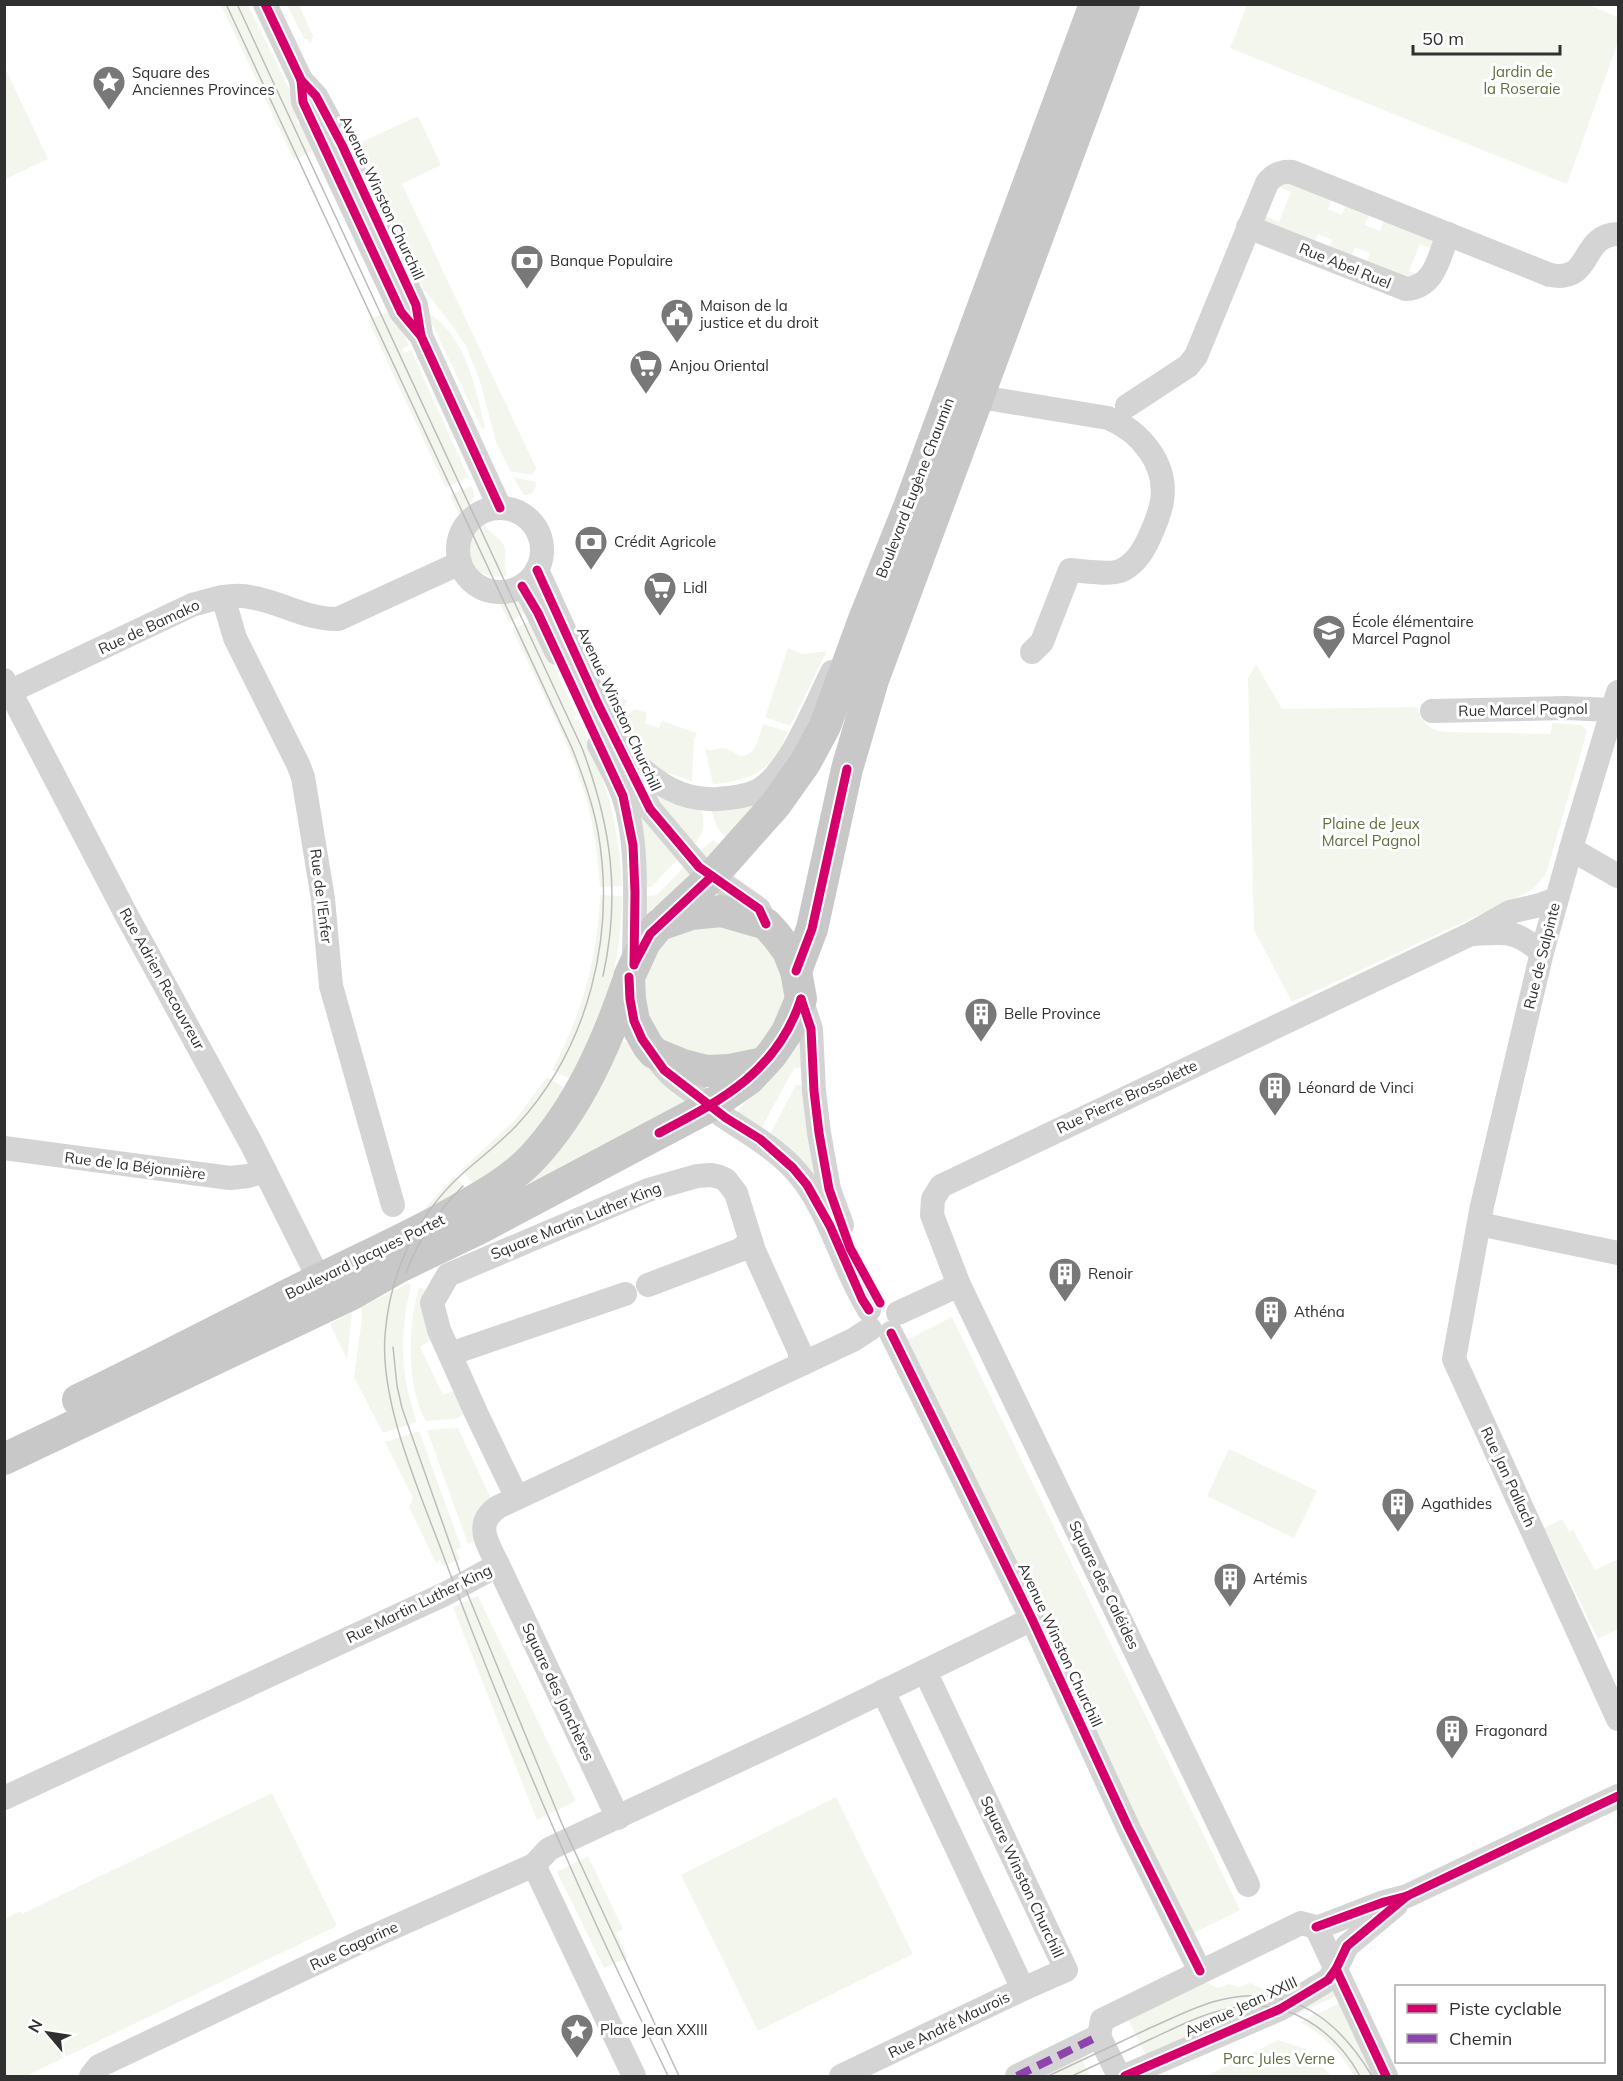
<svg xmlns="http://www.w3.org/2000/svg" width="1623" height="2081" viewBox="0 0 1623 2081" font-family="Mulish,sans-serif">
<rect width="100%" height="100%" fill="#fff"/>
<g fill="#f3f6ed">
<polygon points="1587,4 1618,17 1618,42 1567,184 1230,48 1247,5"/>
<polygon points="221,5 248,5 302,116 296,119 298,124 304,121 317,149 294,160"/>
<polygon points="287,5 299,5 313,36 310,44 307,39 304,39"/>
<polygon points="5,68 48,159 5,179 4,179"/>
<polygon points="418,116 441,165 402,184 537,470 533,472 533,475 510,471 496,442 480,381 466,346 454,328 420,284 355,145"/>
<polygon points="1283,180 1333,196 1328,209 1342,215 1347,202 1370,212 1365,225 1380,231 1385,218 1430,239 1435,250 1420,244 1409,271 1423,277 1418,281 1365,268 1370,253 1355,247 1349,262 1327,252 1332,240 1318,234 1313,247 1265,224 1264,216 1279,222 1291,192 1277,186"/>
<polygon points="392,310 409,345 402,349 404,353 411,350 468,477 446,488 368,320"/>
<path d="M430,314C466,338 476,388 485,428L482,429L428,315Z"/>
<path d="M513,477L536,482C536,490 532,496 524,495Z"/>
<path d="M472,486C477,500 469,506 459,515L450,495Z"/>
<path d="M485,524C489,534 500,536 504,546C508,556 502,566 507,575C472,585 454,545 485,524Z"/>
<polygon points="510,599 519,602 526,613 509,622 498,600"/>
<path d="M533,620L577,716L574,717L576,721L579,720C604,773 620,827 622,886L600,887C598,862 596,838 590,814C575,750 540,689 512,629Z"/>
<polygon points="788,648 802,654 827,651 790,726 765,717"/>
<path d="M1256,664L1282,709L1417,707C1421,722 1430,731 1446,732L1551,734L1552,723L1582,725L1587,731L1586,735L1546,874L1533,889L1524,894L1292,1002L1254,930L1248,679Z"/>
<polygon points="620,698 627,700 624,709 628,713 636,709 647,713 645,723 659,728 662,721 697,733 694,740 692,781 665,772 643,754 630,736 617,712"/>
<path d="M763,724L788,732C783,742 779,753 771,762C758,777 732,783 713,784L705,749C713,752 713,749 721,748C728,747 735,754 741,756C758,754 758,738 763,724Z"/>
<polygon points="617,757 680,857 651,887 645,887"/>
<path d="M649,787L701,805C705,826 706,832 691,847Z"/>
<polygon points="769,791 730,842 717,828 710,806"/>
<polygon points="713,840 723,847 708,861 697,854"/>
<polygon points="687,864 693,872 649,917 646,915 646,896 657,895"/>
<path d="M600,895L622,896C622,938 614,981 600,1021C593,1041 582,1061 573,1080L552,1070C582,1015 598,957 600,895Z"/>
<polygon points="710,919 768,941 789,989 764,1046 716,1065 659,1039 645,1010 644,979 650,958 671,934"/>
<polygon points="621,1041 627,1042 640,1058 690,1100 518,1198 514,1186"/>
<polygon points="800,1042 807,1067 794,1068 760,1131 738,1118 737,1111 783,1065"/>
<polygon points="547,1077 568,1090 554,1111 506,1165 473,1183 461,1170 516,1119"/>
<polygon points="796,1085 806,1085 823,1188 769,1136"/>
<polygon points="454,1176 466,1188 422,1212"/>
<path d="M409,1283L411,1287C403,1316 401,1346 405,1376C407,1392 413,1407 416,1422L383,1433L354,1377L362,1318L361,1307Z"/>
<path d="M419,1287L429,1291L432,1339L420,1347L443,1395L458,1389L468,1413L454,1419L426,1421C406,1387 408,1324 419,1287Z"/>
<polygon points="352,1312 347,1359 330,1324"/>
<polygon points="952,1317 1240,1910 1192,1934 905,1341"/>
<polygon points="458,1428 492,1501 477,1541 468,1544 427,1430"/>
<polygon points="419,1431 461,1547 456,1550 460,1559 443,1566 440,1560 436,1563 409,1507 413,1498 385,1442"/>
<polygon points="1229,1449 1317,1491 1294,1538 1207,1496"/>
<polygon points="1562,1519 1569,1532 1573,1530 1595,1570 1618,1559 1618,1629 1598,1639 1544,1528"/>
<polygon points="478,1596 576,1801 537,1820 453,1607"/>
<polygon points="272,1793 337,1926 26,2076 5,2076 5,1919 20,1911 22,1914"/>
<polygon points="836,1797 913,1954 758,2031 681,1875"/>
<polygon points="588,1856 623,1929 616,1933 628,1958 604,1968 557,1872"/>
<path d="M1204,1982L1218,1988L1229,1984L1238,1987L1251,1983C1262,1990 1273,1992 1285,1995L1148,2060L1126,2015Z"/>
<polygon points="1336,1990 1338,1995 1291,2017 1285,2015"/>
<path d="M1342,2002L1377,2076H1354C1341,2053 1324,2035 1300,2022Z"/>
<polygon points="1278,2040 1306,2049 1331,2076 1206,2076"/>
<polygon points="1079,2054 1090,2076 1031,2076"/>
</g>
<g fill="none" stroke-linecap="round" stroke-linejoin="round">
<g stroke="#d4d4d4" stroke-width="24">
<polyline points="265,4 301,80 316,96 334,129 416,305 421,334"/>
<polyline points="301,80 303,102 401,312 421,336 500,508"/>
<path d="M1248,227L1406,289C1435,287 1439,257 1448,234"/>
<path d="M980,397L1108,418C1140,431 1168,464 1162,501C1160,513 1155,525 1150,536C1144,550 1135,565 1120,571C1109,575 1083,571 1070,570L1042,642L1032,652"/>
<path d="M1127,406L1188,366L1196,356L1267,183C1274,174 1281,171 1292,172L1550,275C1594,283 1579,235 1618,234"/>
<circle cx="500" cy="550" r="42"/>
<polyline points="537,570 598,704 650,809 699,867 759,909 766,924"/>
<polyline points="522,586 531,599 557,653"/>
<polyline points="223,597 235,638 298,764 303,777 323,899 331,986 393,1205"/>
<polyline points="4,680 127,916 252,1145 319,1279"/>
<path d="M11,691L192,605C208,601 226,594 243,596C276,599 305,620 338,619L460,563"/>
<polyline points="1618,692 1575,835 1542,952 1482,1206 1454,1359 1618,1719"/>
<polyline points="1432,711 1565,708 1613,710"/>
<path d="M599,745C607,761 617,778 623,795C640,845 634,910 634,962"/>
<path d="M632,760C656,783 681,801 717,799C729,798 745,797 757,791C789,775 816,704 832,672"/>
<polyline points="1571,849 1618,876"/>
<path d="M1474,934C1508,932 1514,930 1542,952"/>
<polyline points="801,999 811,1029 814,1091 819,1133 829,1189 842,1225"/>
<path d="M655,1055C665,1072 675,1079 690,1090C703,1100 714,1110 727,1119C750,1134 774,1148 793,1168C830,1207 841,1266 869,1310"/>
<polyline points="4,1148 230,1178 248,1176 265,1171"/>
<polyline points="1479,1224 1618,1253"/>
<polyline points="648,1285 740,1250 751,1241"/>
<polyline points="959,1285 1248,1885"/>
<polyline points="898,1313 959,1285 932,1215 933,1199 941,1186 1471,934 1510,912 1540,905 1556,899"/>
<polyline points="891,1333 1032,1619 1128,1827 1200,1971"/>
<polyline points="450,1354 625,1294"/>
<polyline points="517,1498 477,1415 439,1330 432,1303 448,1275 648,1190 697,1176 711,1175 720,1177 726,1180 736,1193 754,1251 799,1350 802,1364"/>
<polyline points="498,1565 618,1818"/>
<polyline points="883,1691 1023,1989 1066,1970 925,1671"/>
<path d="M4,1798L445,1594L498,1565C488,1544 473,1524 498,1507L853,1340L870,1329"/>
<polyline points="534,1865 634,2076"/>
<polyline points="1316,1927 1386,2076"/>
<polyline points="1099,2036 1102,2020 1301,1923 1316,1927 1322,1926 1384,1902 1407,1896 1618,1796"/>
<polyline points="1099,2036 1119,2076"/>
<polyline points="91,2076 99,2066 358,1943 534,1865 549,1849 812,1726 1032,1619"/>
<polyline points="841,2076 1023,1989"/>
<polyline points="1017,2076 1099,2036"/>
<polyline points="1125,2076 1280,2009 1328,1980 1336,1969 1347,1946 1396,1905"/>
</g>
<g stroke="#c8c8c8" stroke-width="32">
<polyline points="666,919 712,876 776,804 805,763 825,726 863,622 909,507 1095,4"/>
<polyline points="796,971 812,929 847,769 873,680 1124,4"/>
<path d="M78,1400C159,1361 238,1319 318,1280C366,1256 414,1235 461,1208C487,1193 514,1178 534,1156C578,1108 606,1045 627,984"/>
<polyline points="4,1459 350,1295 399,1267 480,1228 710,1106 749,1079 764,1063 772,1054 787,1032 801,999 796,971 788,951 776,935 766,924 721,911 691,914 659,925 645,942 629,977 630,999 634,1021 648,1046 654,1053 683,1065 706,1071 730,1070 764,1063"/>
</g>
<g stroke="#bcbcbc" stroke-width="1.5">
<path d="M226,4L572,748C583,776 593,803 598,832C616,935 589,1047 517,1125C500,1143 480,1158 462,1174C416,1216 390,1272 385,1335C380,1403 418,1488 442,1552C487,1674 537,1793 590,1911C615,1967 642,2021 668,2076"/>
<path d="M237,4L582,748C611,825 621,894 603,976"/>
<path d="M406,1273C418,1240 438,1211 463,1186"/>
<polyline points="393,1347 397,1386 402,1408 468,1595 562,1824 679,2076"/>
<path d="M1048,2076C1083,2060 1118,2043 1152,2027C1173,2018 1194,2007 1216,2001C1288,1982 1336,2016 1372,2076"/>
<path d="M1072,2076C1098,2064 1124,2052 1151,2039C1177,2027 1203,2013 1232,2008C1287,1997 1334,2029 1360,2076"/>
</g>
<polyline stroke="#8e44ad" stroke-width="8" stroke-dasharray="15 8" stroke-linecap="butt" points="1017,2076 1099,2036"/>
<g stroke="#fff" stroke-width="13">
<g id="cycleway">
<polyline points="265,4 301,80 316,96 342,145 416,305 421,336"/>
<polyline points="301,80 303,102 401,312 421,336 500,508"/>
<polyline points="537,570 598,704 650,809 699,867 759,909 766,924"/>
<polyline points="522,586 538,613 623,796 633,845 635,892 634,965"/>
<polyline points="635,962 650,934 712,876"/>
<polyline points="796,971 812,929 847,769"/>
<polyline points="629,977 630,999 634,1021 642,1039 664,1070 726,1118 760,1139 793,1168 807,1185 830,1226 862,1299 869,1310"/>
<polyline points="801,999 811,1029 814,1091 819,1133 829,1189 850,1248 880,1303"/>
<path d="M659,1133C722,1100 777,1072 801,999"/>
<polyline points="891,1333 1032,1619 1128,1827 1200,1971"/>
<polyline points="1316,1927 1384,1902 1407,1896 1618,1796"/>
<polyline points="1336,1969 1386,2076"/>
<polyline points="1125,2076 1280,2009 1328,1980 1336,1969 1347,1946 1407,1896"/>
</g>
</g>
<use href="#cycleway" stroke="#d6006c" stroke-width="9"/>
</g>
<defs>
<g id="sight-pin" transform="scale(1.725)"><path d="M0 17L-7.5 6A9.5 9.5 0 1 1 7.5 6Z" fill="#787878" stroke="#fff"/><path d="M0-6L1.8-2.2L6-1.7L2.9 1.2L3.7 5.4L0 3.3L-3.7 5.4L-2.9 1.2L-6-1.7L-1.8-2.2Z" fill="#fff"/></g>
<g id="bank-pin" transform="scale(1.725)"><path d="M0 17L-7.5 6A9.5 9.5 0 1 1 7.5 6Z" fill="#787878" stroke="#fff"/><path d="M-6-4H6V4H-6ZM0-2.3a2.3 2.3 0 1 0 0 4.6a2.3 2.3 0 1 0 0-4.6Z" fill="#fff"/></g>
<g id="civic-pin" transform="scale(1.725)"><path d="M0 17L-7.5 6A9.5 9.5 0 1 1 7.5 6Z" fill="#787878" stroke="#fff"/><path d="M-.6-6.5H3V-4.5H.6V-3L4-1V1h2V6H-6V1h2V-1L-.6-3ZM-1.2 2.5V6h2.4V2.5Z" fill="#fff"/></g>
<g id="supermarket-pin" transform="scale(1.725)"><path d="M0 17L-7.5 6A9.5 9.5 0 1 1 7.5 6Z" fill="#787878" stroke="#fff"/><path d="M-6-5.5h2.5l.6 2H6L4.5 2H-2.5L-4.4-4H-6ZM-1.5 3.2a1.3 1.3 0 1 0 .1 0ZM3 3.2a1.3 1.3 0 1 0 .1 0Z" fill="#fff"/></g>
<g id="school-pin" transform="scale(1.725)"><path d="M0 17L-7.5 6A9.5 9.5 0 1 1 7.5 6Z" fill="#787878" stroke="#fff"/><path d="M0-5L7-2L0 1L-7-2ZM-4 1L0 2.5L4 1V4Q0 6-4 4Z" fill="#fff"/></g>
<g id="building-pin" transform="scale(1.725)"><path d="M0 17L-7.5 6A9.5 9.5 0 1 1 7.5 6Z" fill="#787878" stroke="#fff"/><path d="M-4-6H4V6H1V3H-1V6H-4ZM-2.5-4.3h1.7v1.8h-1.7ZM.8-4.3h1.7v1.8H.8ZM-2.5-1h1.7V.8h-1.7ZM.8-1h1.7V.8H.8Z" fill="#fff"/></g>
</defs>
<g fill-rule="evenodd">
<use href="#sight-pin" x="109" y="82"/>
<use href="#bank-pin" x="527" y="261"/>
<use href="#civic-pin" x="677" y="315"/>
<use href="#supermarket-pin" x="646" y="366"/>
<use href="#bank-pin" x="591" y="542"/>
<use href="#supermarket-pin" x="660" y="588"/>
<use href="#school-pin" x="1329" y="631"/>
<use href="#building-pin" x="981" y="1014"/>
<use href="#building-pin" x="1275" y="1088"/>
<use href="#building-pin" x="1065" y="1274"/>
<use href="#building-pin" x="1271" y="1312"/>
<use href="#building-pin" x="1398" y="1504"/>
<use href="#building-pin" x="1230" y="1579"/>
<use href="#building-pin" x="1452" y="1731"/>
<use href="#sight-pin" x="577" y="2030"/>
</g>
<g text-anchor="middle" stroke-width="6" stroke-linejoin="round" paint-order="stroke">
<g font-size="15" fill="#5e6e3c" stroke="#fff">
<text x="1522" y="77">Jardin de<tspan x="1522" dy="17">la Roseraie</tspan></text>
<text x="1371" y="829">Plaine de Jeux<tspan x="1371" dy="17">Marcel Pagnol</tspan></text>
<text x="1279" y="2064">Parc Jules Verne</text>
</g>
<g font-size="15" fill="#303030" stroke="#fff" text-anchor="start">
<text x="132" y="78">Square des<tspan x="132" dy="17">Anciennes Provinces</tspan></text>
<text x="550" y="266">Banque Populaire</text>
<text x="700" y="311">Maison de la<tspan x="700" dy="17">justice et du droit</tspan></text>
<text x="669" y="371">Anjou Oriental</text>
<text x="614" y="547">Crédit Agricole</text>
<text x="683" y="593">Lidl</text>
<text x="1352" y="627">École élémentaire<tspan x="1352" dy="17">Marcel Pagnol</tspan></text>
<text x="1004" y="1019">Belle Province</text>
<text x="1298" y="1093">Léonard de Vinci</text>
<text x="1088" y="1279">Renoir</text>
<text x="1294" y="1317">Athéna</text>
<text x="1421" y="1509">Agathides</text>
<text x="1253" y="1584">Artémis</text>
<text x="1475" y="1736">Fragonard</text>
<text x="600" y="2035">Place Jean XXIII</text>
</g>
<g font-size="15" fill="#303030" stroke="#fff">
<text transform="translate(382 198) rotate(65)" y="5">Avenue Winston Churchill</text>
<text transform="translate(1345 266) rotate(22)" y="5">Rue Abel Ruel</text>
<text transform="translate(915 488) rotate(-69)" y="5">Boulevard Eugène Chaumin</text>
<text transform="translate(149 627) rotate(-25)" y="5">Rue de Bamako</text>
<text transform="translate(619 709) rotate(65)" y="5">Avenue Winston Churchill</text>
<text transform="translate(1523 710) rotate(-1)" y="5">Rue Marcel Pagnol</text>
<text transform="translate(321 896) rotate(83)" y="5">Rue de l'Enfer</text>
<text transform="translate(1542 956) rotate(-76)" y="5">Rue de Salpinte</text>
<text transform="translate(162 979) rotate(61)" y="5">Rue Adrien Recouvreur</text>
<text transform="translate(1127 1097) rotate(-25)" y="5">Rue Pierre Brossolette</text>
<text transform="translate(135 1166) rotate(7)" y="5">Rue de la Béjonnière</text>
<text transform="translate(576 1221) rotate(-22)" y="5">Square Martin Luther King</text>
<text transform="translate(365 1257) rotate(-26)" y="5">Boulevard Jacques Portet</text>
<text transform="translate(1508 1477) rotate(65)" y="5">Rue Jan Pallach</text>
<text transform="translate(1104 1585) rotate(64)" y="5">Square des Caléides</text>
<text transform="translate(419 1604) rotate(-26)" y="5">Rue Martin Luther King</text>
<text transform="translate(1060 1645) rotate(65)" y="5">Avenue Winston Churchill</text>
<text transform="translate(558 1692) rotate(65)" y="5">Square des Jonchères</text>
<text transform="translate(1022 1877) rotate(65)" y="5">Square Winston Churchill</text>
<text transform="translate(354 1946) rotate(-25)" y="5">Rue Gagarine</text>
<text transform="translate(1241 2007) rotate(-25)" y="5">Avenue Jean XXIII</text>
<text transform="translate(949 2025) rotate(-26)" y="5">Rue André Maurois</text>
</g>
</g>
<rect width="1623" height="2081" fill="none" stroke="#303030" stroke-width="12"/>
<rect x="1395" y="1985" width="210" height="78" fill="#ffffff" stroke="#acacac" stroke-width="1.5"/>
<rect x="1407" y="2004" width="30" height="9" fill="#d6006c" stroke="#acacac" stroke-width="1.5"/>
<text x="1449" y="2015" font-size="18" fill="#303030">Piste cyclable</text>
<rect x="1407" y="2034" width="30" height="9" fill="#8e44ad" stroke="#acacac" stroke-width="1.5"/>
<text x="1449" y="2045" font-size="18" fill="#303030">Chemin</text>
<g transform="translate(48 2033) rotate(299)" stroke="#ffffff" stroke-width="4.5" paint-order="stroke">
<path d="M0-4.5L10 22L0 15L-10 22Z" fill="#303030"/>
<text y="-9" font-size="16" font-weight="bold" text-anchor="middle" fill="#303030">N</text>
</g>
<path d="M1413 45v9h147v-9" fill="none" stroke="#303030" stroke-width="3"/>
<text x="1422" y="45" font-size="18" fill="#303030" stroke="#ffffff" stroke-width="4.5" paint-order="stroke">50 m</text>
</svg>
